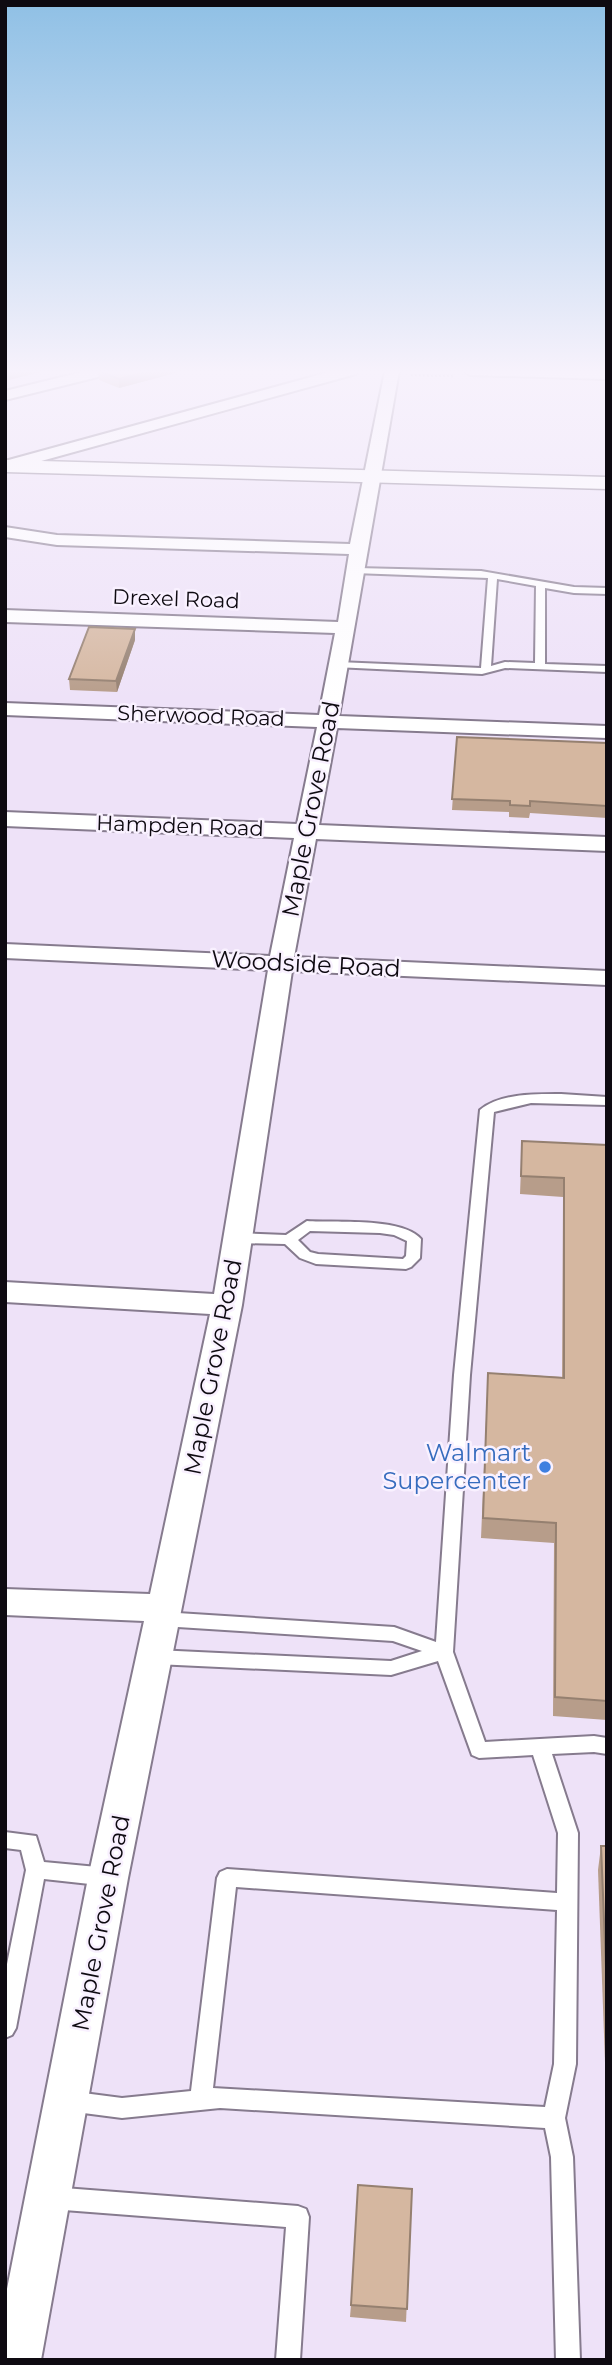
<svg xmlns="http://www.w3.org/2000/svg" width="612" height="2365" viewBox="0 0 612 2365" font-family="Montserrat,sans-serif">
<rect width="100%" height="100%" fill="#eee2f8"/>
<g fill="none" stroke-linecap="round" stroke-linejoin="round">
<g stroke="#867b8e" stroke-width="4">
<g id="service">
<path d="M357,568L481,571L574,587L607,588V594L574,593L545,588V664L607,666V672L505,668L482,674L335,667L333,665L338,662L481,668L488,578L354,573V569ZM497,579L536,586L535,663L505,662L491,666Z"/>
<path d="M561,1094L607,1097V1105L531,1103L494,1112L470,1375L453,1652L485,1742L594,1736L607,1738V1754L594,1752L552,1754L578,1833L576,2064L565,2118L573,2157L580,2360H556L551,2157L545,2128L220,2108L122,2118L68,2111L60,2108L57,2101L60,2094L68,2091L122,2098L191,2091L217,1878L220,1872L227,1869L557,1893L558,1833L533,1755L479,1758L472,1755L438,1661L391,1675L156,1664L150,1662L147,1657L150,1652L156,1650L391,1661L422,1651L393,1641L162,1626L156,1624L153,1619L156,1614L162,1612L394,1627L436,1642L454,1375L480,1110C500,1093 537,1094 561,1094ZM236,1887L557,1910L554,2064L545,2107L213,2088Z"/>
<path d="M307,1221C335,1223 402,1217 421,1239L420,1258L411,1267L406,1269L316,1264L300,1258L285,1244L238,1243L231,1238L238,1233L286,1235ZM310,1231L380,1233L394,1235L407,1241L406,1256L403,1259L318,1254L310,1252L298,1240Z"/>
<polygon points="5,1832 36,1836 44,1862 108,1868 115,1871 118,1877 115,1883 108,1886 44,1879 16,2028 12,2035 5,2038 5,1974 26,1870 21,1850 5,1848"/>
<polygon points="51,2187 298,2206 306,2209 309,2217 300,2360 276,2360 286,2227 51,2209 43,2206 40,2198 43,2190"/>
</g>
</g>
<g stroke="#867b8e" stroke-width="4">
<g id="minor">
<polygon points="86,371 112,371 110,374 5,400 5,391"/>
<polygon points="333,371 358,371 356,374 5,471 5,461"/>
<polygon points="385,371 399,371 339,716 607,726 607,738 337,728 319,825 607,837 607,851 316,839 294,957 607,971 607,985 292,971 242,1305 128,1878 41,2360 5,2360 5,2299 88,1878 144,1621 5,1615 5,1589 150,1594 210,1314 5,1302 5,1282 214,1294 268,970 5,958 5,944 270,956 294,838 5,826 5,812 297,824 317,727 5,715 5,703 319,715 335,633 5,622 5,610 338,622 349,554 57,545 5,537 5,527 57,535 350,544"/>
<polygon points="463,371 607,371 607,379 470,375"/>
</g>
</g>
<g stroke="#867b8e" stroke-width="3">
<polygon id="tertiary" points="5,460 607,477 607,489 5,472"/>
</g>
<polyline stroke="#776f7d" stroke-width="2.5" stroke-dasharray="2 2" stroke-linecap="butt" points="411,375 455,376"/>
<use href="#service" fill="#fff" fill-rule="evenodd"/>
<use href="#minor" fill="#fff" fill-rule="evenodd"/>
<use href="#tertiary" fill="#fff" fill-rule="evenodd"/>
</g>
<g fill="#b79d8a">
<polygon points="98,371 183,371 119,388 99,380"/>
<polygon points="135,640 117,692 70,690 69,679"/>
<polygon points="457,737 607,743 607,818 530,813 529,818 509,817 509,812 452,810"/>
<polygon points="522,1141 607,1145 607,1720 553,1716 554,1543 481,1538 488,1373 562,1377 563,1197 520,1194"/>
<polygon points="601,1846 607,1846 607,2117 598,1870"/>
<polygon points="412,2189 406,2322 350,2317 351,2305"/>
</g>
<g fill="#958070">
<polygon points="8,371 45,371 5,381 5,372"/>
<polygon points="149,371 183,371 119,388 119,379"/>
<polygon points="135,629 135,640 117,692 116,681"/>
</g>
<g fill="#d5b7a0" stroke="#958070" stroke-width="2">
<polygon points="99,371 149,371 119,379"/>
<polygon points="89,627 135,629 116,681 69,679"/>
<polygon points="457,737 607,743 607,806 530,801 530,806 510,805 510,801 452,799"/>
<polygon points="522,1141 607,1145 607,1701 555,1697 556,1523 483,1518 488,1373 564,1378 564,1178 521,1176"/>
<polygon points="601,1846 607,1846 607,1992"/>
<polygon points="358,2185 412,2189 407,2309 351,2305"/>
</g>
<linearGradient id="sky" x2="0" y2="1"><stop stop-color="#8fc0e5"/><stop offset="0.53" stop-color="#f7f2fc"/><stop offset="1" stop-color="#f7f2fc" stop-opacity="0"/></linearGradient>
<rect width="612" height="702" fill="url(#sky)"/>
<circle fill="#3f7fe0" stroke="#f9f1ff" stroke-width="2.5" cx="545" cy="1467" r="7"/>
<g text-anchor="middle" stroke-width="5" stroke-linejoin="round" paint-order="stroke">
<g font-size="21" fill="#0e0a11" stroke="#f9f1ff">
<text transform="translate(176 599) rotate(2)" y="7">Drexel Road</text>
<text transform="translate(201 716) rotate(2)" y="7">Sherwood Road</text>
<text transform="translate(180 826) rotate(2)" y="7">Hampden Road</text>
</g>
<g font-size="24" fill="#0e0a11" stroke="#f9f1ff">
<text transform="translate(311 809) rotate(-79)" y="8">Maple Grove Road</text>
<text transform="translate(306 964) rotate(3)" y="8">Woodside Road</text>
<text transform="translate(213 1367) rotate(-79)" y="8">Maple Grove Road</text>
<text transform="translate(101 1923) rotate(-79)" y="8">Maple Grove Road</text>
</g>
<g font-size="24" fill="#366cbe" stroke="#f9f1ff" text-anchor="end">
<text x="531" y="1461">Walmart<tspan x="531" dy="28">Supercenter</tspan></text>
</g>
</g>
<rect width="612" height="2365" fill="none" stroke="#0e0a11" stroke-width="14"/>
</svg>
